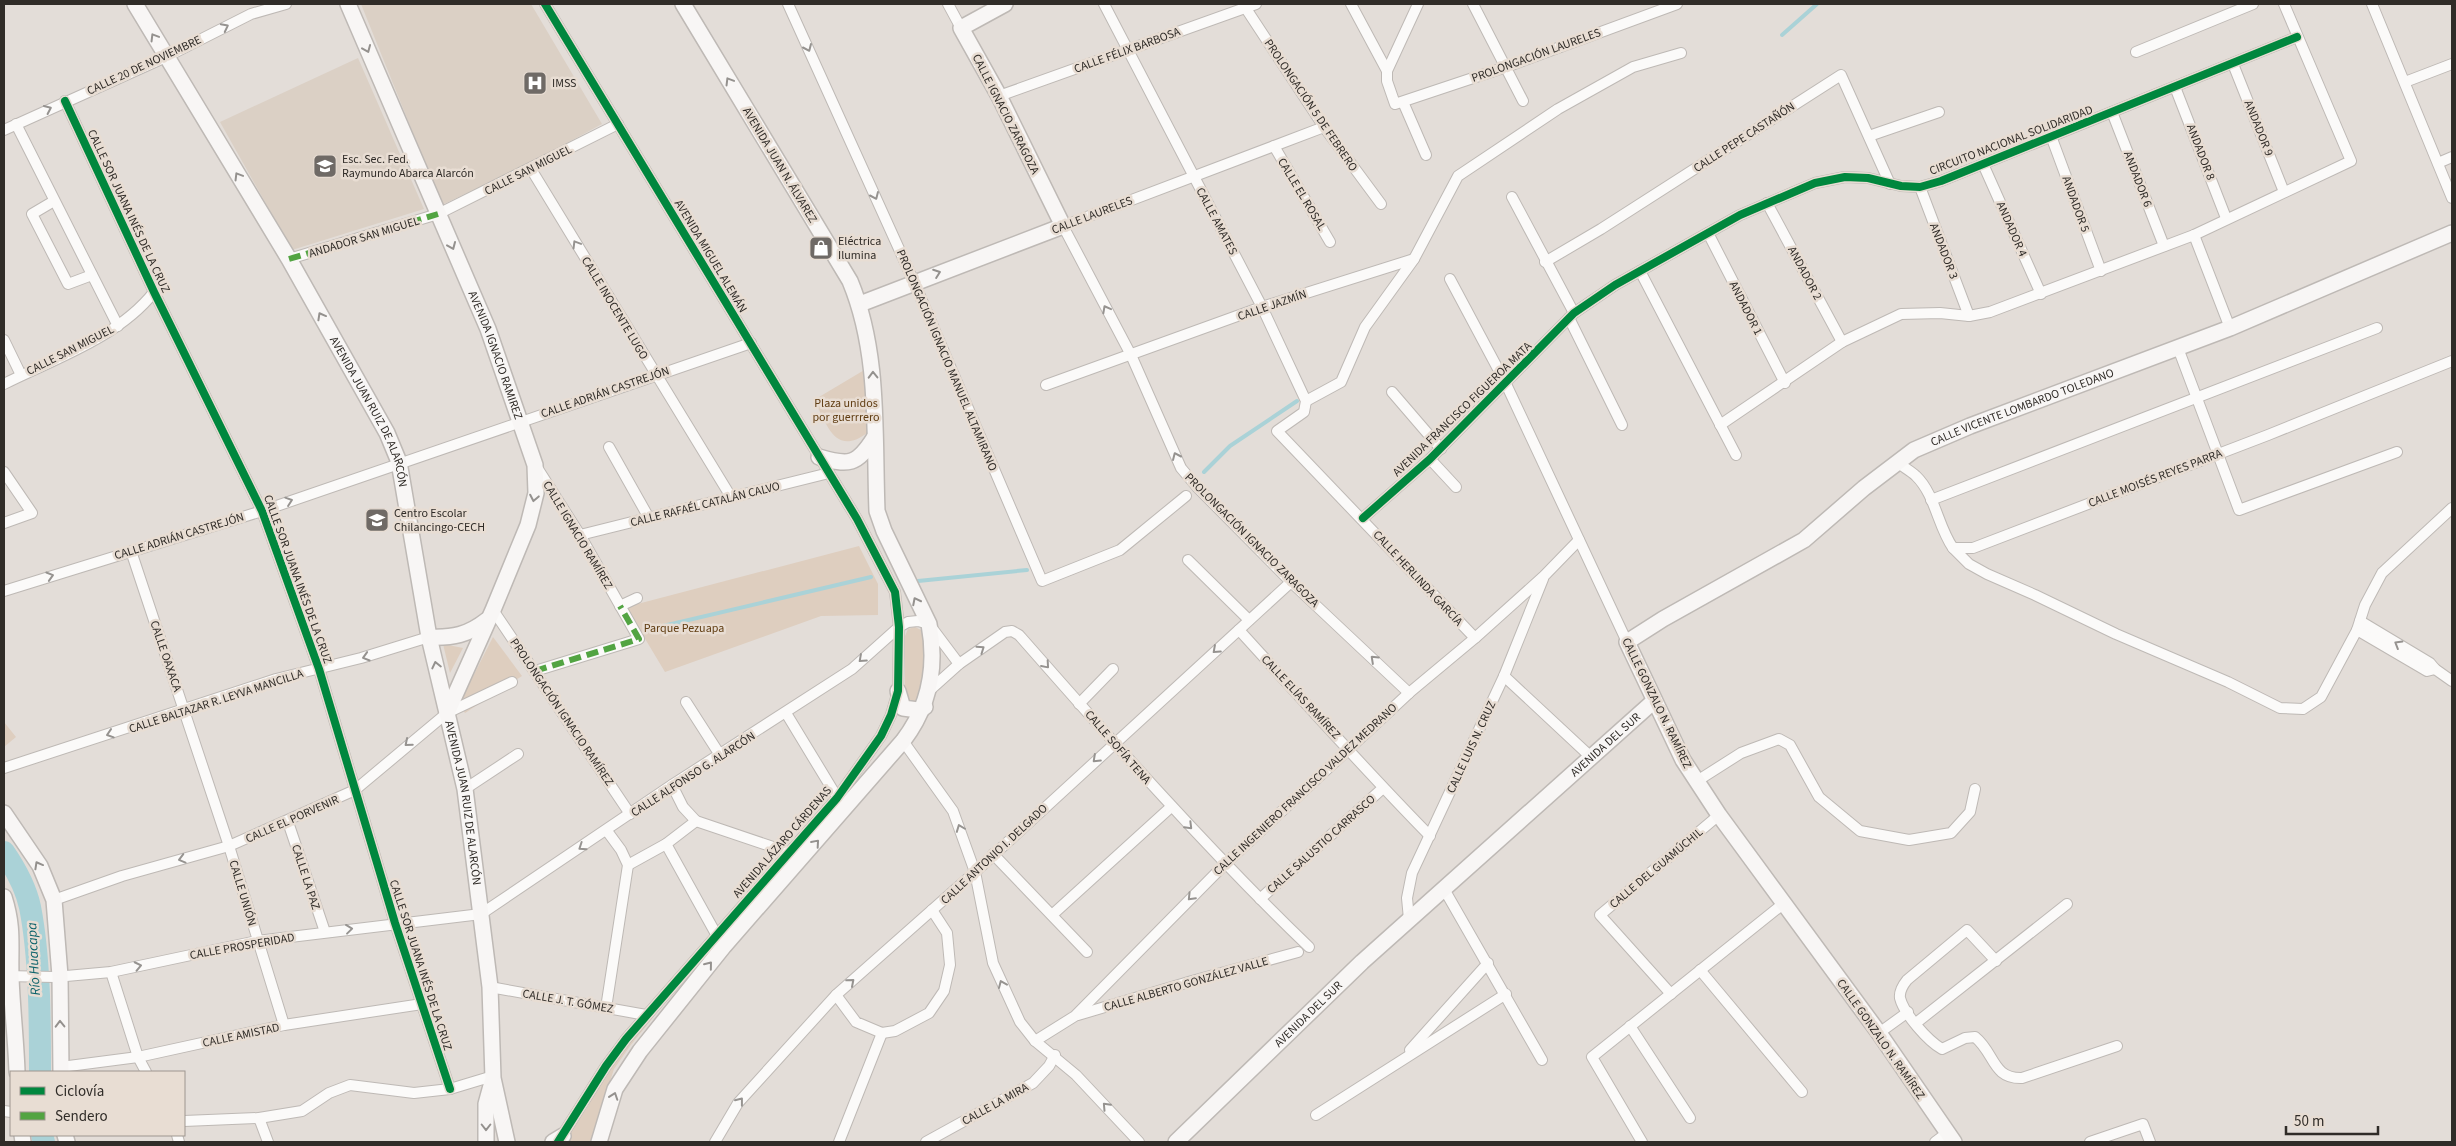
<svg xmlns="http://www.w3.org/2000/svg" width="2456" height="1146" viewBox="0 0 2456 1146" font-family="'Source Sans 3',sans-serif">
<rect width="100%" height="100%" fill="#e3ddd8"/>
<g fill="#dbd0c5">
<polygon points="361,4 531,4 602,124 532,162 442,205"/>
<polygon points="358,58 424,209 292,250 220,122"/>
</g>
<g fill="#decebf">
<path d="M866,369L869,418L867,433C835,457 827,424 814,400Z"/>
<polygon points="859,546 878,584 878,615 821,616 665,672 626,607"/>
<path d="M915,627L921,630C929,652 923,682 916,702L905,701V636L908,629Z"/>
<polygon points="493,637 522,676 465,713 459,704"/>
<polygon points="443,644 463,648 450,673"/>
<polygon points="4,722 16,737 4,747"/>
<polygon points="722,932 630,1046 614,1069 590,1142 564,1142 588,1106 601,1078 634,1034"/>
</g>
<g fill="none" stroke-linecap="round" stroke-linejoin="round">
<g stroke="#aad2d7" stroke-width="4">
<polyline points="1782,35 1817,4"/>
<polyline points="1204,472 1230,446 1297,401"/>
<polyline points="918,581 1027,570"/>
<polyline points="646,630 871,577"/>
</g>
<g stroke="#aad2d7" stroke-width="22">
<path d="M4,852C15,868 26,888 30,907C40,958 40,1021 40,1072"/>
<polyline points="42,1135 44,1142"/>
</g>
<g stroke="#beb9b5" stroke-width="12">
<g id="street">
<polyline points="545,4 857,519 895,592 899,627 898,691 891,715 881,736 837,798 626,1039 606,1066 560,1139"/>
<polyline points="788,4 914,282 1042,581 1120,550 1186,496"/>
<polyline points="948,4 961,28"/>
<polyline points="1104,4 1262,307 1306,401 1304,412 1277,431 1475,638"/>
<polyline points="1243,4 1324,127 1381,204"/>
<polyline points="1351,4 1387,71"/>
<polyline points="1418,4 1387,71 1387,81 1395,104 1506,67 1677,4"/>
<polyline points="1473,4 1523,101"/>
<polyline points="2372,4 2452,198"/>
<polyline points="2136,52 2253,4"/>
<polyline points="2233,64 2284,192"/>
<polyline points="2405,82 2452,64"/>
<polyline points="2175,87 2226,218"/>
<polyline points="999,96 1256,4"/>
<polyline points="65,101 154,292 262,511 319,669 395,923 450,1089"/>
<polyline points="1403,102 1426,155"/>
<polyline points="2112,112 2164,246"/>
<polyline points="16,124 118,326"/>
<polyline points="1324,127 1063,226 1131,355 1181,468 1197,487 1291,582 1409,693"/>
<polyline points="4,130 166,57 251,14 286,4"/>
<polyline points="1869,136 1939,112"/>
<polyline points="2051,136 2101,271"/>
<polyline points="1274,146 1330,242"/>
<polyline points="2438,163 2452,157"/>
<polyline points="1983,164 2041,294"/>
<polyline points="531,169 731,497"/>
<polyline points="1920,187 1969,316"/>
<polyline points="1512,197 1574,313"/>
<polyline points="54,201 32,214 68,284 92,275"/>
<polyline points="1767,203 1842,342"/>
<polyline points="1708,233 1785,383"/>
<polyline points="2194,235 2230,328"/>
<polyline points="289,259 438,214 618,124"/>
<polyline points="1545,262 1601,229 1841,75 1890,184"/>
<polyline points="1640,271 1736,455"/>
<polyline points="1450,279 1506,384 1627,642"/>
<polyline points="1569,318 1622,425"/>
<polyline points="4,340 21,375"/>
<polyline points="2178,348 2239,510 2397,452"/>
<path d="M4,384C54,359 119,337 154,292"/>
<polyline points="1046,385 1262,307 1414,259"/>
<polyline points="1392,392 1441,449"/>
<polyline points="1306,401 1341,382 1365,327 1414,259 1458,176 1558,109 1633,67 1681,53"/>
<polyline points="1720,425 1842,342 1901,314 1940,313 1969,316 1990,312 2194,235 2351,161 2284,4"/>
<polyline points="609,447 649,518"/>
<polyline points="1430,459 1456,487"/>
<path d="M1897,462C1903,467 1911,471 1916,476C1935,494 1938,527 1953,548H1973L2268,435L2452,361"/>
<polyline points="4,472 32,513 4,523"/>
<polyline points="1931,500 2377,328"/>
<polyline points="1363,518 1430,459 1574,313 1615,285 1740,215 1815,183 1845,177 1868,178 1901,186 1920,187 1941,181 2297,37"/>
<polyline points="580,535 829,473"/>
<polyline points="1953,548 1969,564 1987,574 2035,595 2116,634 2228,682 2280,708 2303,709 2321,697 2357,630 2365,605 2382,573 2452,508"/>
<polyline points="131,551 229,846 284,1025"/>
<polyline points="1188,560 1249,620"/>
<polyline points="4,591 262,511 751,343"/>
<polyline points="620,606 637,598"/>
<polyline points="493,610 630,814"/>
<polyline points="2360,621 2430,663 2435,669 2452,681"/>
<path d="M1239,630C1302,699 1364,769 1430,836"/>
<polyline points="2357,630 2427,671 2435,669"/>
<polyline points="535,671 639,639 580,535 536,466"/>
<polyline points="1504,676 1592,758"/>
<path d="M930,690L959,664L1005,632L1012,631L1019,635C1113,742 1206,848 1309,947"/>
<polyline points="686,702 720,755"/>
<polyline points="1079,704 1113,669"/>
<polyline points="786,713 840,802"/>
<polyline points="903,741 953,811 975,872 993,963 1020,1022 1035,1041 1076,1075 1139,1142"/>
<polyline points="4,768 276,679 361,658 429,637"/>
<polyline points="1697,781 1741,753 1779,739 1790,745 1819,797 1860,831 1909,840 1951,833 1970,812 1975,789"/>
<polyline points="672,785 683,807 696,821 788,852"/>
<polyline points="465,789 518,754"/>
<polyline points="288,822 325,932"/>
<polyline points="666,844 716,934"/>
<polyline points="993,854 1087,952"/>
<polyline points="628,865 666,844 696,821"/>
<polyline points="1444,889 1542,1060"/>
<polyline points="1260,899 1383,788"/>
<polyline points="54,900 122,876 229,846 355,790 447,713 512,682"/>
<polyline points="1052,915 1171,807"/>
<polyline points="1409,919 1407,898 1412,873 1504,676 1543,579"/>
<path d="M1996,961L1967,930L1907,980C1903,985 1899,991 1900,998C1904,1014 1928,1041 1942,1049L1965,1038L1975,1037C1995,1053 1992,1079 2022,1078L2117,1046"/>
<polyline points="1700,970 1802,1092"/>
<polyline points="111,972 138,1057 146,1072"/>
<polyline points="5,976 55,977 111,972 257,941 481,914 672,785 852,669 899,627 908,622 918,621 929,624 959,664"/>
<polyline points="490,987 646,1015"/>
<polyline points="1671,994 1600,915 1719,815"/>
<polyline points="836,995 856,1022 882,1033 895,1031 929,1013 944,991 950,965 947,933 932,910"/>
<polyline points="606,1008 628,865 621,850 607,831"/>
<polyline points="1078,1015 1192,981 1298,952"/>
<polyline points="1916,1023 2067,904"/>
<polyline points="1630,1026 1690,1118"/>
<polyline points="1879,1033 1908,1012"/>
<polyline points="1035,1041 1075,1016 1226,863 1409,693 1475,638 1544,576 1579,540"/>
<polyline points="1410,1050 1488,963"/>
<polyline points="61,1067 138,1057 284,1025 422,1004"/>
<polyline points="4,1111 11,1112"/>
<polyline points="1316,1115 1506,994"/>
<polyline points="259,1118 268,1142"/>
<polyline points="184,1121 259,1118 302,1111 329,1093 350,1085 414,1093 450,1089 493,1076"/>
<polyline points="177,1135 179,1142"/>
<polyline points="715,1142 738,1103 836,995 975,872 1291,582"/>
<polyline points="839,1142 882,1033"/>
<polyline points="926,1142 1033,1083 1049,1066 1055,1055"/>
<polyline points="1642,1142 1592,1057 1783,904"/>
<polyline points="1935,1142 1947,1133"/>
<polyline points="2090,1142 2143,1124 2150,1142"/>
</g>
</g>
<g stroke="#beb9b5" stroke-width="18">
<g id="secondary">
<path id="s1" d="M135,4L289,259L387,433L399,462L429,637L465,789L490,987L493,1078L507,1142"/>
<path id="s2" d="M348,4L488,329L535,465L536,493L528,525L493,610L447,713"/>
<polyline points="860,304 1063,226 999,96 961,28 1005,4"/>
<path d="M819,457C849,466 857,465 874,438"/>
<path d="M429,637C453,638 468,635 487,620"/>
<polyline points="898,691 903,708 918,710 925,707"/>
<polyline points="4,813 40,866 54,900 60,976 61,1072"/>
<path d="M4,897C14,928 10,946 11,977C12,1008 16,1040 17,1072"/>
<polyline points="22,1135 23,1142"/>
<polyline points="65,1135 67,1142"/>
<polyline points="486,1142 486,1104 492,1082"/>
<polyline points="553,1142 563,1136"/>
<path d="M599,1142L615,1089L640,1051L724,946L903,741C929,707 937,667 929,624L884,531L877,511C874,434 880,353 850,281L683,4"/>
<path id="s3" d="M1176,1142L1362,962L1654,701"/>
<path id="s4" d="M1954,1142L1879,1033L1719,815L1683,760L1627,642L1663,619L1804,540L1864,488L1914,450L1970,426L2230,328L2452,233"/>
</g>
</g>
<use href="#street" stroke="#fbfaf9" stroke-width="10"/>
<use href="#secondary" stroke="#f8f6f5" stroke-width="15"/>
<g stroke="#52a442" stroke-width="6" stroke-dasharray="12 6" stroke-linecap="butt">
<polyline points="289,259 438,214"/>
<polyline points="535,671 639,639 620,606"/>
</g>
<g stroke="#e8ddd3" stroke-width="11">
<g id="cycleway">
<polyline points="545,4 857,519 895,592 899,627 898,691 891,715 881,736 837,798 626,1039 606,1066 558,1142"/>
<polyline points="65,101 154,292 262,511 319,669 395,923 450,1089"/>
<polyline points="1363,518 1430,459 1574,313 1615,285 1740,215 1815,183 1845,177 1868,178 1901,186 1920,187 1941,181 2297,37"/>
</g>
</g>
<use href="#cycleway" stroke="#00873e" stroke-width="8"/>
</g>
<defs><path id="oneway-chevron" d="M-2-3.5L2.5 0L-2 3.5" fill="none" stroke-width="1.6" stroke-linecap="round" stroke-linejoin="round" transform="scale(1.25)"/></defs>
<g stroke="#969390">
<use href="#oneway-chevron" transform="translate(225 27) rotate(-27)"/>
<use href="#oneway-chevron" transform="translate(808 48) rotate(66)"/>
<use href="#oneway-chevron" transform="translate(48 109) rotate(-25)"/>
<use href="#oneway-chevron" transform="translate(875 196) rotate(66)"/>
<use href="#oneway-chevron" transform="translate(576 244) rotate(-121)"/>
<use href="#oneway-chevron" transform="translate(1106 309) rotate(-118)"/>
<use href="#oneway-chevron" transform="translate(1176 456) rotate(-114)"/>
<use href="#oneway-chevron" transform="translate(289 501) rotate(-19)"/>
<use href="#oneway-chevron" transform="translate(50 576) rotate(-17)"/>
<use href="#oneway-chevron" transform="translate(2398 644) rotate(-149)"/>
<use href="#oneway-chevron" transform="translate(981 649) rotate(-35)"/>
<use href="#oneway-chevron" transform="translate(1216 650) rotate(138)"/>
<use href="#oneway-chevron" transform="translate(366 657) rotate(163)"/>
<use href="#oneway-chevron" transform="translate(862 659) rotate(138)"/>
<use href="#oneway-chevron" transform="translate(1374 659) rotate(-137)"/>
<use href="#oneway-chevron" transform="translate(1046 665) rotate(49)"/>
<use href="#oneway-chevron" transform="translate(110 734) rotate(162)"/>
<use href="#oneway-chevron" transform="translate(408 743) rotate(140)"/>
<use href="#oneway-chevron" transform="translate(1096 759) rotate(137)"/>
<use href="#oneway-chevron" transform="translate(1189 826) rotate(45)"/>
<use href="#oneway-chevron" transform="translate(960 828) rotate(-111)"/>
<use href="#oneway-chevron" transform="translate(582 847) rotate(146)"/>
<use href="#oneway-chevron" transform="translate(182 859) rotate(165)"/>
<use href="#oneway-chevron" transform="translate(1191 897) rotate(134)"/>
<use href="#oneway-chevron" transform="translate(349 929) rotate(-7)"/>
<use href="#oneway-chevron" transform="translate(138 966) rotate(-12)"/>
<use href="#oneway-chevron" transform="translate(851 982) rotate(-41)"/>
<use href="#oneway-chevron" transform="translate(1002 984) rotate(-113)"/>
<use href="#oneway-chevron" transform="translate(740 1101) rotate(-52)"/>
<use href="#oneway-chevron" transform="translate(1106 1106) rotate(-133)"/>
</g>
<g stroke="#94918e">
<use href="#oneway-chevron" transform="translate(154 37) rotate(-121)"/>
<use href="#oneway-chevron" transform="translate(367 49) rotate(67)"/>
<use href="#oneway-chevron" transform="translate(729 81) rotate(-121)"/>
<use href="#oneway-chevron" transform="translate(238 176) rotate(-121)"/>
<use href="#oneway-chevron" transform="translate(452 246) rotate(67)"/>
<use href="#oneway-chevron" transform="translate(937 273) rotate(-20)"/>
<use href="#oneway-chevron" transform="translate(321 316) rotate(-119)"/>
<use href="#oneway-chevron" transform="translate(873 375) rotate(-91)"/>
<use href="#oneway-chevron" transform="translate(534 498) rotate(101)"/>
<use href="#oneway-chevron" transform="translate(916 601) rotate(-117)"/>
<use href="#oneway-chevron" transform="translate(436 665) rotate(-103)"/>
<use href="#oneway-chevron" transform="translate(816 843) rotate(-49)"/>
<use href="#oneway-chevron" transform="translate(38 865) rotate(-119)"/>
<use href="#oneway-chevron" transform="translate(709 965) rotate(-51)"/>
<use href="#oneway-chevron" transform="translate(60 1024) rotate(-91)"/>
<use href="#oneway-chevron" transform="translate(614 1096) rotate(-71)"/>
<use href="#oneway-chevron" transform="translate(486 1127) rotate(90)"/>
</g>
<defs>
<g id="hospital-square" transform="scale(1.25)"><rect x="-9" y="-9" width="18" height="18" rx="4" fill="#6f6a66" stroke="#e8ddd3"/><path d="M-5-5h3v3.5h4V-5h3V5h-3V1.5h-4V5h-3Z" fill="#fff"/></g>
<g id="school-square" transform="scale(1.25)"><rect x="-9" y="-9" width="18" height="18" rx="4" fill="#6f6a66" stroke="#e8ddd3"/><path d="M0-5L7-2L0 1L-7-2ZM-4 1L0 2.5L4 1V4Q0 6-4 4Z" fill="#fff"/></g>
<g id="shop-square" transform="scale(1.25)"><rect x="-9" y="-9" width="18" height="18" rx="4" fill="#6f6a66" stroke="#e8ddd3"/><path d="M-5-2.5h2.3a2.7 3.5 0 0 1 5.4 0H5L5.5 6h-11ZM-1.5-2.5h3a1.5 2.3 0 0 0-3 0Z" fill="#fff"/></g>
</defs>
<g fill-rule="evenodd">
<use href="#hospital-square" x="535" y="83"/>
<use href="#school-square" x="325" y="166"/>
<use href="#shop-square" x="821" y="248"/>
<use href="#school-square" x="377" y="520"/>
</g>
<g text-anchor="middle" stroke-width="5" stroke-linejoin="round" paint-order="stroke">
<g font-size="12" fill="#302c28" stroke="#e8ddd3">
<text transform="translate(1127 50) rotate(-20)" y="4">CALLE FÉLIX BARBOSA</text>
<text transform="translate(1536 55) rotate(-20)" y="4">PROLONGACIÓN LAURELES</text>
<text transform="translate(144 65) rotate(-25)" y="4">CALLE 20 DE NOVIEMBRE</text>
<text transform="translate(1311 105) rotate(56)" y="4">PROLONGACIÓN 5 DE FEBRERO</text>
<text transform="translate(1006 114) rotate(63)" y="4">CALLE IGNACIO ZARAGOZA</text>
<text transform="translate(2259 128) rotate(68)" y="4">ANDADOR 9</text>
<text transform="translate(1744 137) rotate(-33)" y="4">CALLE PEPE CASTAÑÓN</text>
<text transform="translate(2011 140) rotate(-21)" y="4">CIRCUITO NACIONAL SOLIDARIDAD</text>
<text transform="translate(2201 152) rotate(69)" y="4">ANDADOR 8</text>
<text transform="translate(780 165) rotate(59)" y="4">AVENIDA JUAN N. ÁLVAREZ</text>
<text transform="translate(528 170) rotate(-27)" y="4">CALLE SAN MIGUEL</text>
<text transform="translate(2138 179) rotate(69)" y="4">ANDADOR 6</text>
<text transform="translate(1302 194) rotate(59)" y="4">CALLE EL ROSAL</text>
<text transform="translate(2076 204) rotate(70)" y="4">ANDADOR 5</text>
<text transform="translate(129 211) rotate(65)" y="4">CALLE SOR JUANA INÉS DE LA CRUZ</text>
<text transform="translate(1092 215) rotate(-21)" y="4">CALLE LAURELES</text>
<text transform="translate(1217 221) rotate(62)" y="4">CALLE AMATES</text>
<text transform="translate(2012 229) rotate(66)" y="4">ANDADOR 4</text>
<text transform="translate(364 237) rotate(-17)" y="4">ANDADOR SAN MIGUEL</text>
<text transform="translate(1944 251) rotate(69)" y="4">ANDADOR 3</text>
<text transform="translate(711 256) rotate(59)" y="4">AVENIDA MIGUEL ALEMÁN</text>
<text transform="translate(1805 273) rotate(62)" y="4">ANDADOR 2</text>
<text transform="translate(1272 305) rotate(-19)" y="4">CALLE JAZMÍN</text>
<text transform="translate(615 308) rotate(59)" y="4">CALLE INOCENTE LUGO</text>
<text transform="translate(1746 308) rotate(63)" y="4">ANDADOR 1</text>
<text transform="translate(70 350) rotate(-27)" y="4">CALLE SAN MIGUEL</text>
<text dy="4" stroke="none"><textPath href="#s2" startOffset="381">AVENIDA IGNACIO RAMIREZ</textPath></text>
<text transform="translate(947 360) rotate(67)" y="4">PROLONGACIÓN IGNACIO MANUEL ALTAMIRANO</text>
<text transform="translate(605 392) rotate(-19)" y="4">CALLE ADRIÁN CASTREJÓN</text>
<text dy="4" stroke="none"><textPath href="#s4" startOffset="1062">CALLE VICENTE LOMBARDO TOLEDANO</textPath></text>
<text transform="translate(1462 409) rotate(-44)" y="4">AVENIDA FRANCISCO FIGUEROA MATA</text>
<text dy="4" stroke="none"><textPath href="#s1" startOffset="471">AVENIDA JUAN RUIZ DE ALARCÓN</textPath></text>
<text transform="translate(2155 478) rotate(-21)" y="4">CALLE MOISÉS REYES PARRA</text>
<text transform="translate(705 504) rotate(-14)" y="4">CALLE RAFAÉL CATALÁN CALVO</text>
<text transform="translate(578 535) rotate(59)" y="4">CALLE IGNACIO RAMÍREZ</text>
<text transform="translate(179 536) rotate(-17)" y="4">CALLE ADRIÁN CASTREJÓN</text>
<text transform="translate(1252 540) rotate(45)" y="4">PROLONGACIÓN IGNACIO ZARAGOZA</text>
<text transform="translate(1418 578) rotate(47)" y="4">CALLE HERLINDA GARCÍA</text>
<text transform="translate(298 579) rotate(70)" y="4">CALLE SOR JUANA INÉS DE LA CRUZ</text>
<text transform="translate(166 656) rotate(71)" y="4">CALLE OAXACA</text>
<text transform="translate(1301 697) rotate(47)" y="4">CALLE ELÍAS RAMÍREZ</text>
<text transform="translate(216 701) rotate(-18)" y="4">CALLE BALTAZAR R. LEYVA MANCILLA</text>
<text transform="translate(1657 703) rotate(64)" y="4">CALLE GONZALO N. RAMÍREZ</text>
<text transform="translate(562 712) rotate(56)" y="4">PROLONGACIÓN IGNACIO RAMÍREZ</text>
<text dy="4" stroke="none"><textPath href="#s3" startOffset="585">AVENIDA DEL SUR</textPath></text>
<text transform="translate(1118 747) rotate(49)" y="4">CALLE SOFÍA TENA</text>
<text transform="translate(1471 747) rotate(-65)" y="4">CALLE LUIS N. CRUZ</text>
<text transform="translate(693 774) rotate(-33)" y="4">CALLE ALFONSO G. ALARCÓN</text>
<text transform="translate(1305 789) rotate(-43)" y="4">CALLE INGENIERO FRANCISCO VALDEZ MEDRANO</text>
<text dy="4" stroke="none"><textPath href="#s1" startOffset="876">AVENIDA JUAN RUIZ DE ALARCÓN</textPath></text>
<text transform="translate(292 819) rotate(-24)" y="4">CALLE EL PORVENIR</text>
<text transform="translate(782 842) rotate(-49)" y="4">AVENIDA LÁZARO CÁRDENAS</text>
<text transform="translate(1321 844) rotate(-42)" y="4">CALLE SALUSTIO CARRASCO</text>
<text transform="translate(994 854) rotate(-43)" y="4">CALLE ANTONIO I. DELGADO</text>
<text transform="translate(1656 868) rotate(-40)" y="4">CALLE DEL GUAMÚCHIL</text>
<text transform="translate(306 877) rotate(72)" y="4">CALLE LA PAZ</text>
<text transform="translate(243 893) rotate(73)" y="4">CALLE UNIÓN</text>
<text transform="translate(242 946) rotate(-10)" y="4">CALLE PROSPERIDAD</text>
<text transform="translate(421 965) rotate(72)" y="4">CALLE SOR JUANA INÉS DE LA CRUZ</text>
<text transform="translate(1186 984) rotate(-16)" y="4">CALLE ALBERTO GONZÁLEZ VALLE</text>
<text transform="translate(568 1001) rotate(10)" y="4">CALLE J. T. GÓMEZ</text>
<text dy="4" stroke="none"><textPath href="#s3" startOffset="184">AVENIDA DEL SUR</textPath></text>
<text transform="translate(241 1035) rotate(-12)" y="4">CALLE AMISTAD</text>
<text transform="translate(1881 1039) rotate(55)" y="4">CALLE GONZALO N. RAMÍREZ</text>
<text transform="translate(995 1104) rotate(-29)" y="4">CALLE LA MIRA</text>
</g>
<g font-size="12" fill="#302c28" stroke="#e8ddd3" text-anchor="start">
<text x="552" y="87">IMSS</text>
<text x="342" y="163">Esc. Sec. Fed.<tspan x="342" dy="14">Raymundo Abarca Alarcón</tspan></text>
<text x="838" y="245">Eléctrica<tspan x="838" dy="14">Ilumina</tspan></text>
<text x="394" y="517">Centro Escolar<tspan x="394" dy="14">Chilancingo-CECH</tspan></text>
</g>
<g font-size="12" fill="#603d12" stroke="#e8ddd3">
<text x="846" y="407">Plaza unidos<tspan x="846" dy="14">por guerrrero</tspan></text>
<text x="684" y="632">Parque Pezuapa</text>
</g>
<g font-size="14" font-style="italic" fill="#0d636b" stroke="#e8ddd3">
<text transform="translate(33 959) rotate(-93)" y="5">Río Huacapa</text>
</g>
</g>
<rect width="2456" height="1146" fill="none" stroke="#302c28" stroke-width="10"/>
<rect x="10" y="1071" width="175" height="65" fill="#e8ddd3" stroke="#9e968f"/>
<rect x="20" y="1087" width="25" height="8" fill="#00873e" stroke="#9e968f"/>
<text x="55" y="1096" font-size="15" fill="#302c28">Ciclovía</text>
<rect x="20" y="1112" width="25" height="8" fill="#52a442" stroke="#9e968f"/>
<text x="55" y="1121" font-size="15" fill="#302c28">Sendero</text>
<path d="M2286 1126v8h92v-8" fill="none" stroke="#302c28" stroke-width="2.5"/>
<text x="2294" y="1126" font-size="15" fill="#302c28" stroke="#e8ddd3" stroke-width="4" paint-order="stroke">50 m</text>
</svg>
